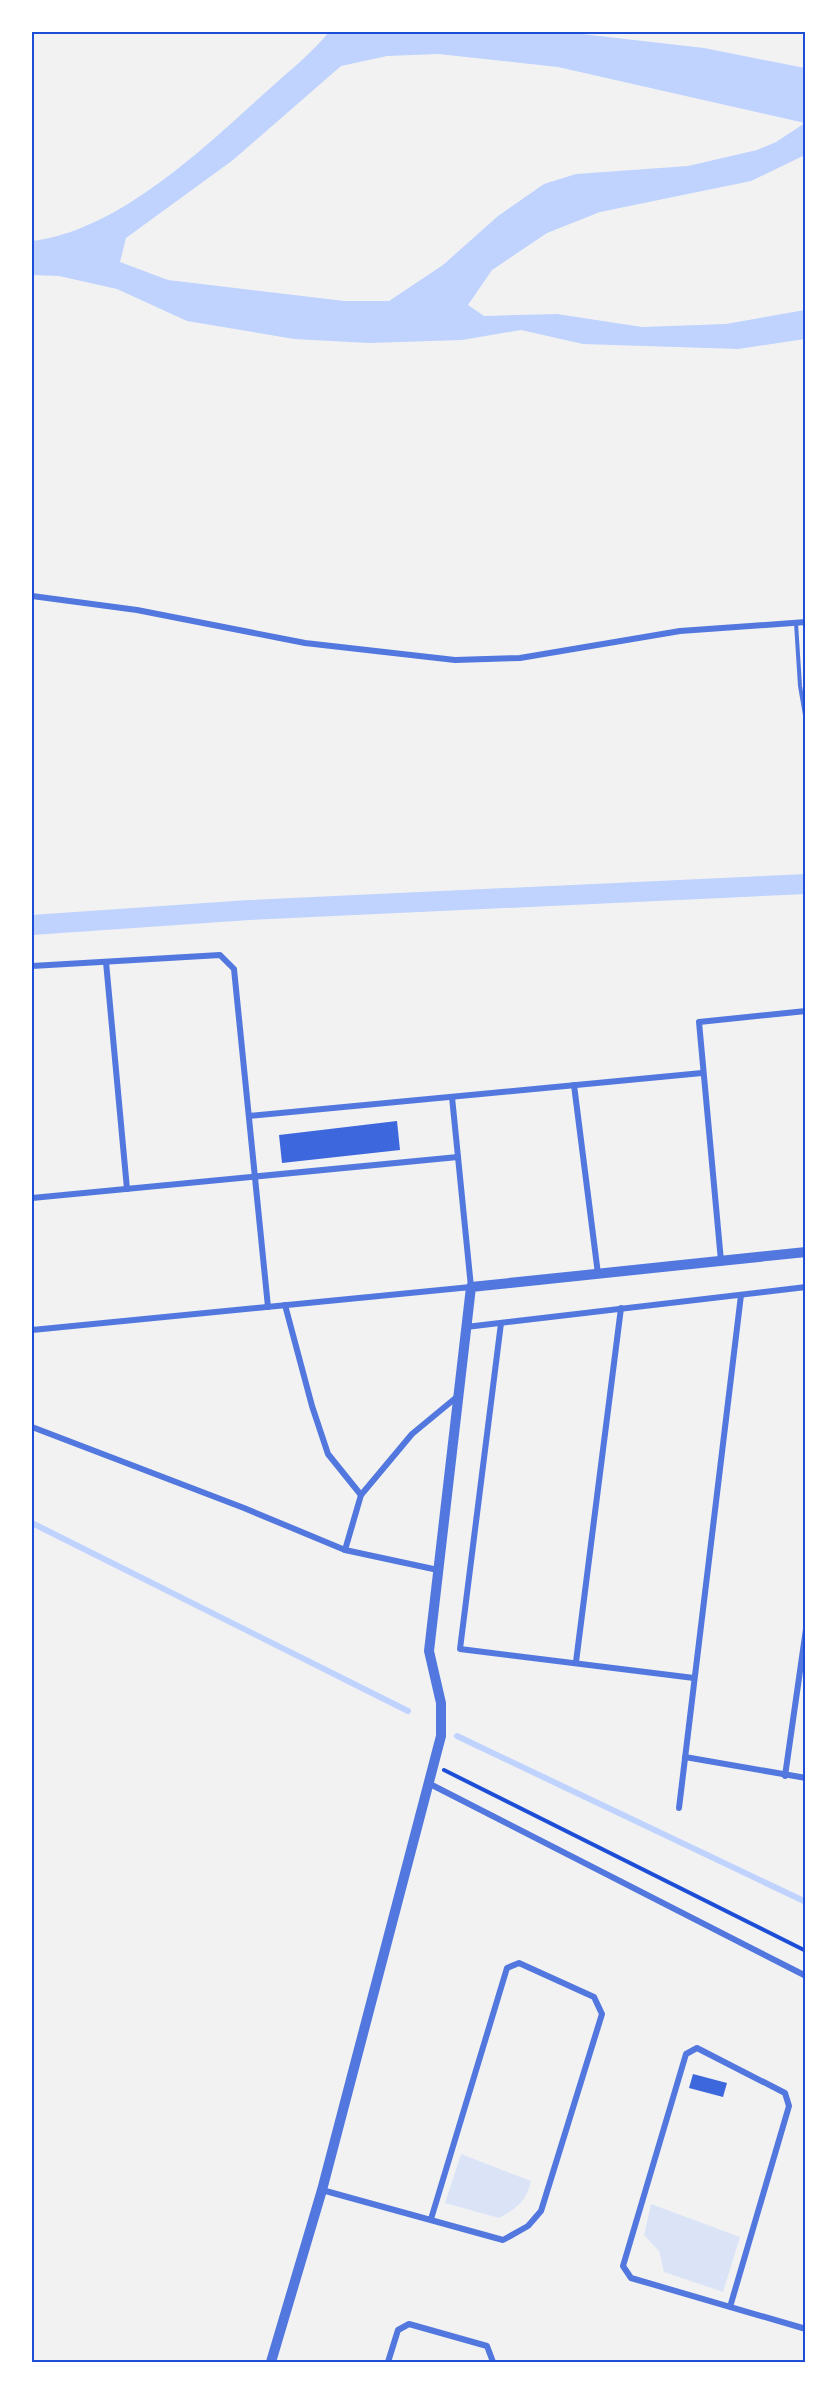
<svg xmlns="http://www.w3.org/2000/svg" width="837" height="2394" viewBox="0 0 837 2394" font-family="'Titillium Web',sans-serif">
<rect width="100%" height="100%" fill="#f2f2f2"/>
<g fill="#dbe4f7">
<path d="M461,2154L531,2181C526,2202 517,2208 499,2218L445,2203Z"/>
<polygon points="651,2204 740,2237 723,2292 664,2272 659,2251 644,2235"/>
</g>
<path fill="#bfd3fe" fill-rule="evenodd" d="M329,32H564L704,48L805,68V155L751,181L600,212L547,233L492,270L468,305L484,316L557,314L642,327L726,324L805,310V339L738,349L583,344L521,330L462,340L369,343L294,339L187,321L117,289L59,276L32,275V241C118,231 204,148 267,91C288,72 311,54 329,32ZM438,54L558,67L805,123L776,142L757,150L688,166L576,174L544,184L498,216L443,265L389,301H344L168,280L120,262L126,238L233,160L341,66L387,56Z"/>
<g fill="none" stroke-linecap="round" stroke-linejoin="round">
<g stroke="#bfd3fe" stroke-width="6">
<polyline points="32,1523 408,1711"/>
<polyline points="457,1736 806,1902"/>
</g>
<polyline stroke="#bfd3fe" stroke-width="20" points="32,925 249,910 806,884"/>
</g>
<g fill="#3d67dc">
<polygon points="397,1121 400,1150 282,1163 279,1135"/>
<polygon points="693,2074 727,2083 723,2097 689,2088"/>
</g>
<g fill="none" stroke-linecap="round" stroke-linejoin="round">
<polyline stroke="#1d4ed8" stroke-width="4" points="444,1770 806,1951"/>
<polyline stroke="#5277de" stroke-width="4" points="796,623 800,686 806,721"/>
<g stroke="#5277de" stroke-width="6">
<polyline points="32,596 137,610 305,643 455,660 520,658 680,631 806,622"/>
<polyline points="106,962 127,1189"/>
<polyline points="32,966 220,955 234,969 268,1307"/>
<polyline points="574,1085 598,1274"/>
<polyline points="249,1116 702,1073"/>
<polyline points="32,1198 458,1157"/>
<polyline points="721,1261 699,1022 806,1011"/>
<polyline points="285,1305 312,1406 328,1454 361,1495"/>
<polyline points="501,1323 460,1649 694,1678"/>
<polyline points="466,1327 806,1287"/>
<polyline points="32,1330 471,1287 452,1097"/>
<polyline points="32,1427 244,1508 345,1550 438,1570"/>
<polyline points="345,1550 361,1495 412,1434 458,1396"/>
<polyline points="576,1662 621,1308"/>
<polyline points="685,1757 806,1778"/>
<polyline points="785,1776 806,1629"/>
<polyline points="430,1784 806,1976"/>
<polyline points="679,1808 741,1295"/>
<polyline points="322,2190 503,2240 528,2226 541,2211 602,2014 594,1997 519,1963 507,1968 431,2219"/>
<polyline points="730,2307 789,2106 785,2093 697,2048 686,2054 623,2266 631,2278 806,2329"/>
<polyline points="388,2362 398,2330 409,2324 487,2346 493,2362"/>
</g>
<polyline stroke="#5277de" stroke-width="10" points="271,2362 322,2190 441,1736 441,1703 429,1651 471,1287 806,1252"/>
</g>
<rect width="837" height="2394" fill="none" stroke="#ffffff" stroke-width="66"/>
<rect x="33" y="33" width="771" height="2328" fill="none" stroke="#1d4ed8" stroke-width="2"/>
</svg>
